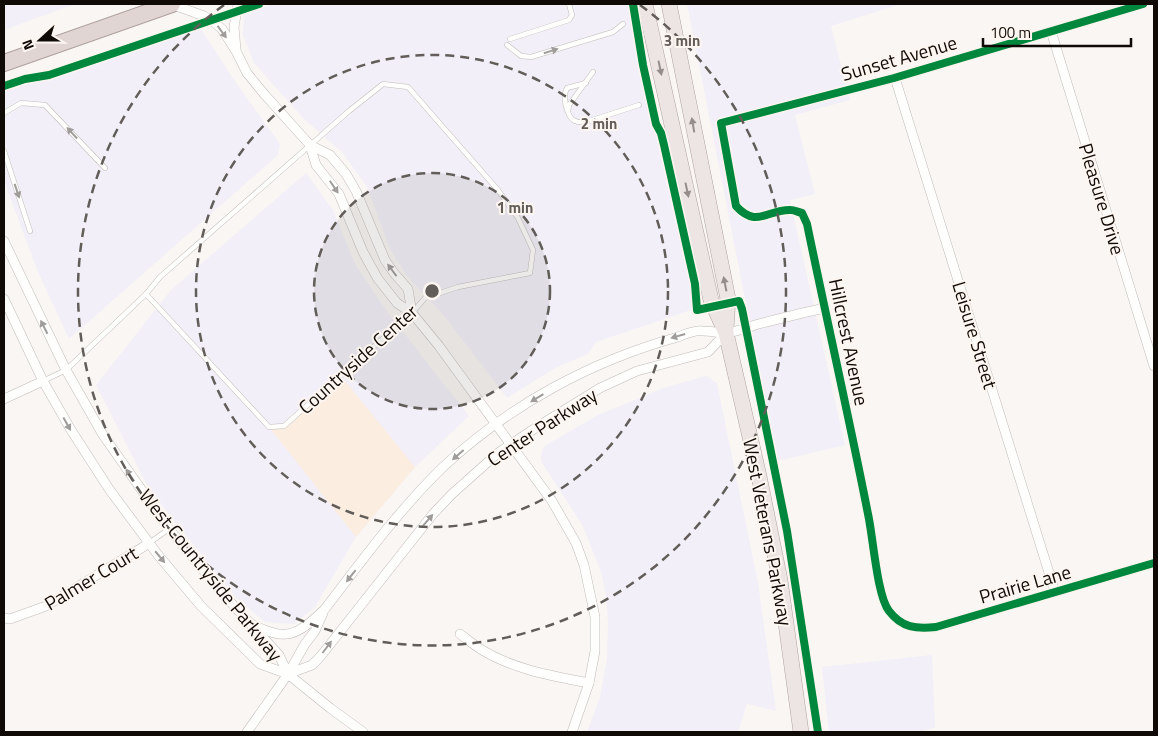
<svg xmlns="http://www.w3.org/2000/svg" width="1158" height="736" viewBox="0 0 1158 736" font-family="'Titillium Web',sans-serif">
<rect width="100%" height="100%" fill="#faf6f3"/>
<g fill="#f3eff8">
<polygon points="4,4 75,4 4,30"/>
<polygon points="273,4 627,4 654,127 694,298 694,309 596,342 588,354 555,368 507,398 446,318 407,276 390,249 367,187 342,152 304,119 254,63 243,35 244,13"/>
<polygon points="687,4 901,4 831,26 850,100 795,115 815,194 790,200 845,445 777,461"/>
<polygon points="201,29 232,77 280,144 278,155 69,339 38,272 4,181 4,88 37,81"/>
<polygon points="306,173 333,210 355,264 388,313 469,416 415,467 356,537 315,607 294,624 265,622 236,598 149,489 96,385 171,290"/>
<polygon points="706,376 717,383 758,583 776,711 747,704 738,732 587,732 600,697 607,658 608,623 606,597 602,575 583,526 542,463 541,458 543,448 548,444 598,415 666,387"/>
<polygon points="932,655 935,727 921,732 829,732 822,667"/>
</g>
<polygon fill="#fcede1" points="341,376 415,467 356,537 269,427 284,426"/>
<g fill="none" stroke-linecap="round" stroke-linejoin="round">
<g stroke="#c1bcb8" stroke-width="5.5">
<g id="lane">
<polyline points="510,39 569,20 572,15 569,4"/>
<polyline points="507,45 521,56 531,57 613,32 623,24"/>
<path d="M593,72L569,105L568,112C571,121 576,123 586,122L639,105"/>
<polygon points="383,84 408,87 498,190 518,218 533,250 530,273 458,287 425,298 412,313 284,426 269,427 146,294 160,277 349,111"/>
<path d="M567,110C565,103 563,95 567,88L586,83"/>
<polyline points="4,113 21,103 45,105 105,168"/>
<polyline points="4,151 30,231"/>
<polyline points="43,381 66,370 146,294"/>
<polyline points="149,543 169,529"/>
</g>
</g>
<g stroke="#c1bcb8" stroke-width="10">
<g id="street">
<polyline points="171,4 204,16 211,20 222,29 236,51 247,73 265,95 310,145 330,155 346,174 356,191 385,260 394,273 408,289 412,313"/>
<path d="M1143,4L894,78L721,123L736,206C757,229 767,209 791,210C794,210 798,212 802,213L807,224C827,321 849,417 868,514C873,536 877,596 889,611C902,628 916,629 936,627L1154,563"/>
<polyline points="1051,31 1154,366"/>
<polyline points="236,50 234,27 238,4"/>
<polyline points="895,78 1055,592"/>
<polyline points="310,145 316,165 339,194 363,252 378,279 397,303 412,313 439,346 552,501 576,543 584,565 595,617 595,651 589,683 572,732"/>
<polyline points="4,241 66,370 103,435 169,529 224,595 279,655 288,674"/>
<polyline points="4,299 43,381 71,430 109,489 158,555 201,606 260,664 288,674 330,708 363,732"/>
<polyline points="4,399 43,381"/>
<polyline points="4,618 10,619 46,606 148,544"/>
<path d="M251,624C287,641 295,637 324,610C361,562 398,511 442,468C508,406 591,361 678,337C685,334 695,330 703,331C711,331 718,333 726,333C735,332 746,328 755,325C778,319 801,313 825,308"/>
<path d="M460,634C467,639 474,645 482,650C515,670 553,676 589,683"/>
<polyline points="288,674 312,665 320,657 433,514 452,494 498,453 537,427 600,388 637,371 708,352 726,333"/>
<polyline points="247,732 288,674 305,644 315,631 323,613"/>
</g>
</g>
<g stroke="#aea19d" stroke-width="16">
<g id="primary">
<polyline points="645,4 711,300 726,333 759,476 780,580 801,732"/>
<polyline points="669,4 728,299 726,329"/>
</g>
</g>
<g stroke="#aea19d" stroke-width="18">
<polyline id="highway" points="4,63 172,4"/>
</g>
<use href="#lane" stroke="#fefefd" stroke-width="4.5"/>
<use href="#street" stroke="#fefefd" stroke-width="9"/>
<use href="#primary" stroke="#ece5e4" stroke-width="15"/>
<use href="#highway" stroke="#e0d5d3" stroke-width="16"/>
<g stroke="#fdf6f0" stroke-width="11">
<g id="cycleway">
<polyline points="633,4 643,65 656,124 661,133 664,145 695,284 697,310 739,301 742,309 787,531 818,732"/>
<path d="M1143,4L894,78L721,123L736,206C757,229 767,209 791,210C794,210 798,212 802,213L807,224C827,321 849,417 868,514C873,536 877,596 889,611C902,628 916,629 936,627L1154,563"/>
<polyline points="4,86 25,79 49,75 259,4"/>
</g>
</g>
<use href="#cycleway" stroke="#00873e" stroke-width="8"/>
</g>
<defs><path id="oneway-solid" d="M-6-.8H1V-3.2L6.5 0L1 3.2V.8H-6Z" transform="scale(1.25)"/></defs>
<g fill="#9f9c9a">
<use href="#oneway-solid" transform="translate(222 32) rotate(54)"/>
<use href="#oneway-solid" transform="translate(551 51) rotate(-17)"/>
<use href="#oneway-solid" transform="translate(72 133) rotate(-133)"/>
<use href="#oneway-solid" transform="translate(334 187) rotate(56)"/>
<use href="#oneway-solid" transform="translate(17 191) rotate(71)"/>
<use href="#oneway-solid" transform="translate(392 270) rotate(-126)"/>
<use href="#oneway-solid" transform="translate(44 327) rotate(-117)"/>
<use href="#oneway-solid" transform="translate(678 336) rotate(164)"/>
<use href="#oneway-solid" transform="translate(537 398) rotate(149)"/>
<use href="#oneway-solid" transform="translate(67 424) rotate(61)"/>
<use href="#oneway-solid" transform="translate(458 455) rotate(139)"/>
<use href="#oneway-solid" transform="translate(130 475) rotate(-124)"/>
<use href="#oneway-solid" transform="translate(428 520) rotate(-49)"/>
<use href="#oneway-solid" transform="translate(160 557) rotate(50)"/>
<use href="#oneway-solid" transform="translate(351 576) rotate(128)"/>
<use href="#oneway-solid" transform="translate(327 647) rotate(-53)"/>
</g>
<g fill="#948d8b">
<use href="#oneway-solid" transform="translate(660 68) rotate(78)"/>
<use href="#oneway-solid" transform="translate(693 125) rotate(-100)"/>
<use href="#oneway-solid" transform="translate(687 190) rotate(78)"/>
<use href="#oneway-solid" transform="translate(725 284) rotate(-101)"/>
</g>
<circle cx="432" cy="291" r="118" fill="#625d59" fill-opacity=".12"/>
<g fill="none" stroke="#625d59" stroke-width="2.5" stroke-dasharray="9 6">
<circle cx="432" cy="291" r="118"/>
<circle cx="432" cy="291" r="236"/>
<path d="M640 5A354 354 0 1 1 224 5"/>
</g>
<g text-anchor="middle" stroke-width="4" stroke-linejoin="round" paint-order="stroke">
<g font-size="19" fill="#100a06" stroke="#fdf6f0">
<text transform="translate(899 58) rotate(-16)" y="7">Sunset Avenue</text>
<text transform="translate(1102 199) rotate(73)" y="7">Pleasure Drive</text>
<text transform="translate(975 335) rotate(73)" y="7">Leisure Street</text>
<text transform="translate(849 342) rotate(78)" y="7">Hillcrest Avenue</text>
<text transform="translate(358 359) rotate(-42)" y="7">Countryside Center</text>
<text transform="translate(542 427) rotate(-33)" y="7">Center Parkway</text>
<text transform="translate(768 532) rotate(79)" y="7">West Veterans Parkway</text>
<text transform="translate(211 575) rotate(51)" y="7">West Countryside Parkway</text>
<text transform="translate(91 578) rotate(-31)" y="7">Palmer Court</text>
<text transform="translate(1025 584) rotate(-16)" y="7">Prairie Lane</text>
</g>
</g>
<circle cx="432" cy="291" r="8" fill="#625d59" stroke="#fdf6f0" stroke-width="2.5"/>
<g font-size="15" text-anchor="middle" font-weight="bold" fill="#625d59" stroke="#fdf6f0" stroke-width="4" stroke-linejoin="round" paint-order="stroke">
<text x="682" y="46">3 min</text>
<text x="599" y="129">2 min</text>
<text x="515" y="213">1 min</text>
</g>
<rect width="1158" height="736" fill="none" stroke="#100a06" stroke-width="10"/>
<g transform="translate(40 40) rotate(249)" stroke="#fdf6f0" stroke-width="4" paint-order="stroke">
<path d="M0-4L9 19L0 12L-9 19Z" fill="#100a06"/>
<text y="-8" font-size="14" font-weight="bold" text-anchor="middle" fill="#100a06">N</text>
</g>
<path d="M983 38v8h148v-8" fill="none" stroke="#100a06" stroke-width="2.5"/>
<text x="990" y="38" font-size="15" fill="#100a06" stroke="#fdf6f0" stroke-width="4" paint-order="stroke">100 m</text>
</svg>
